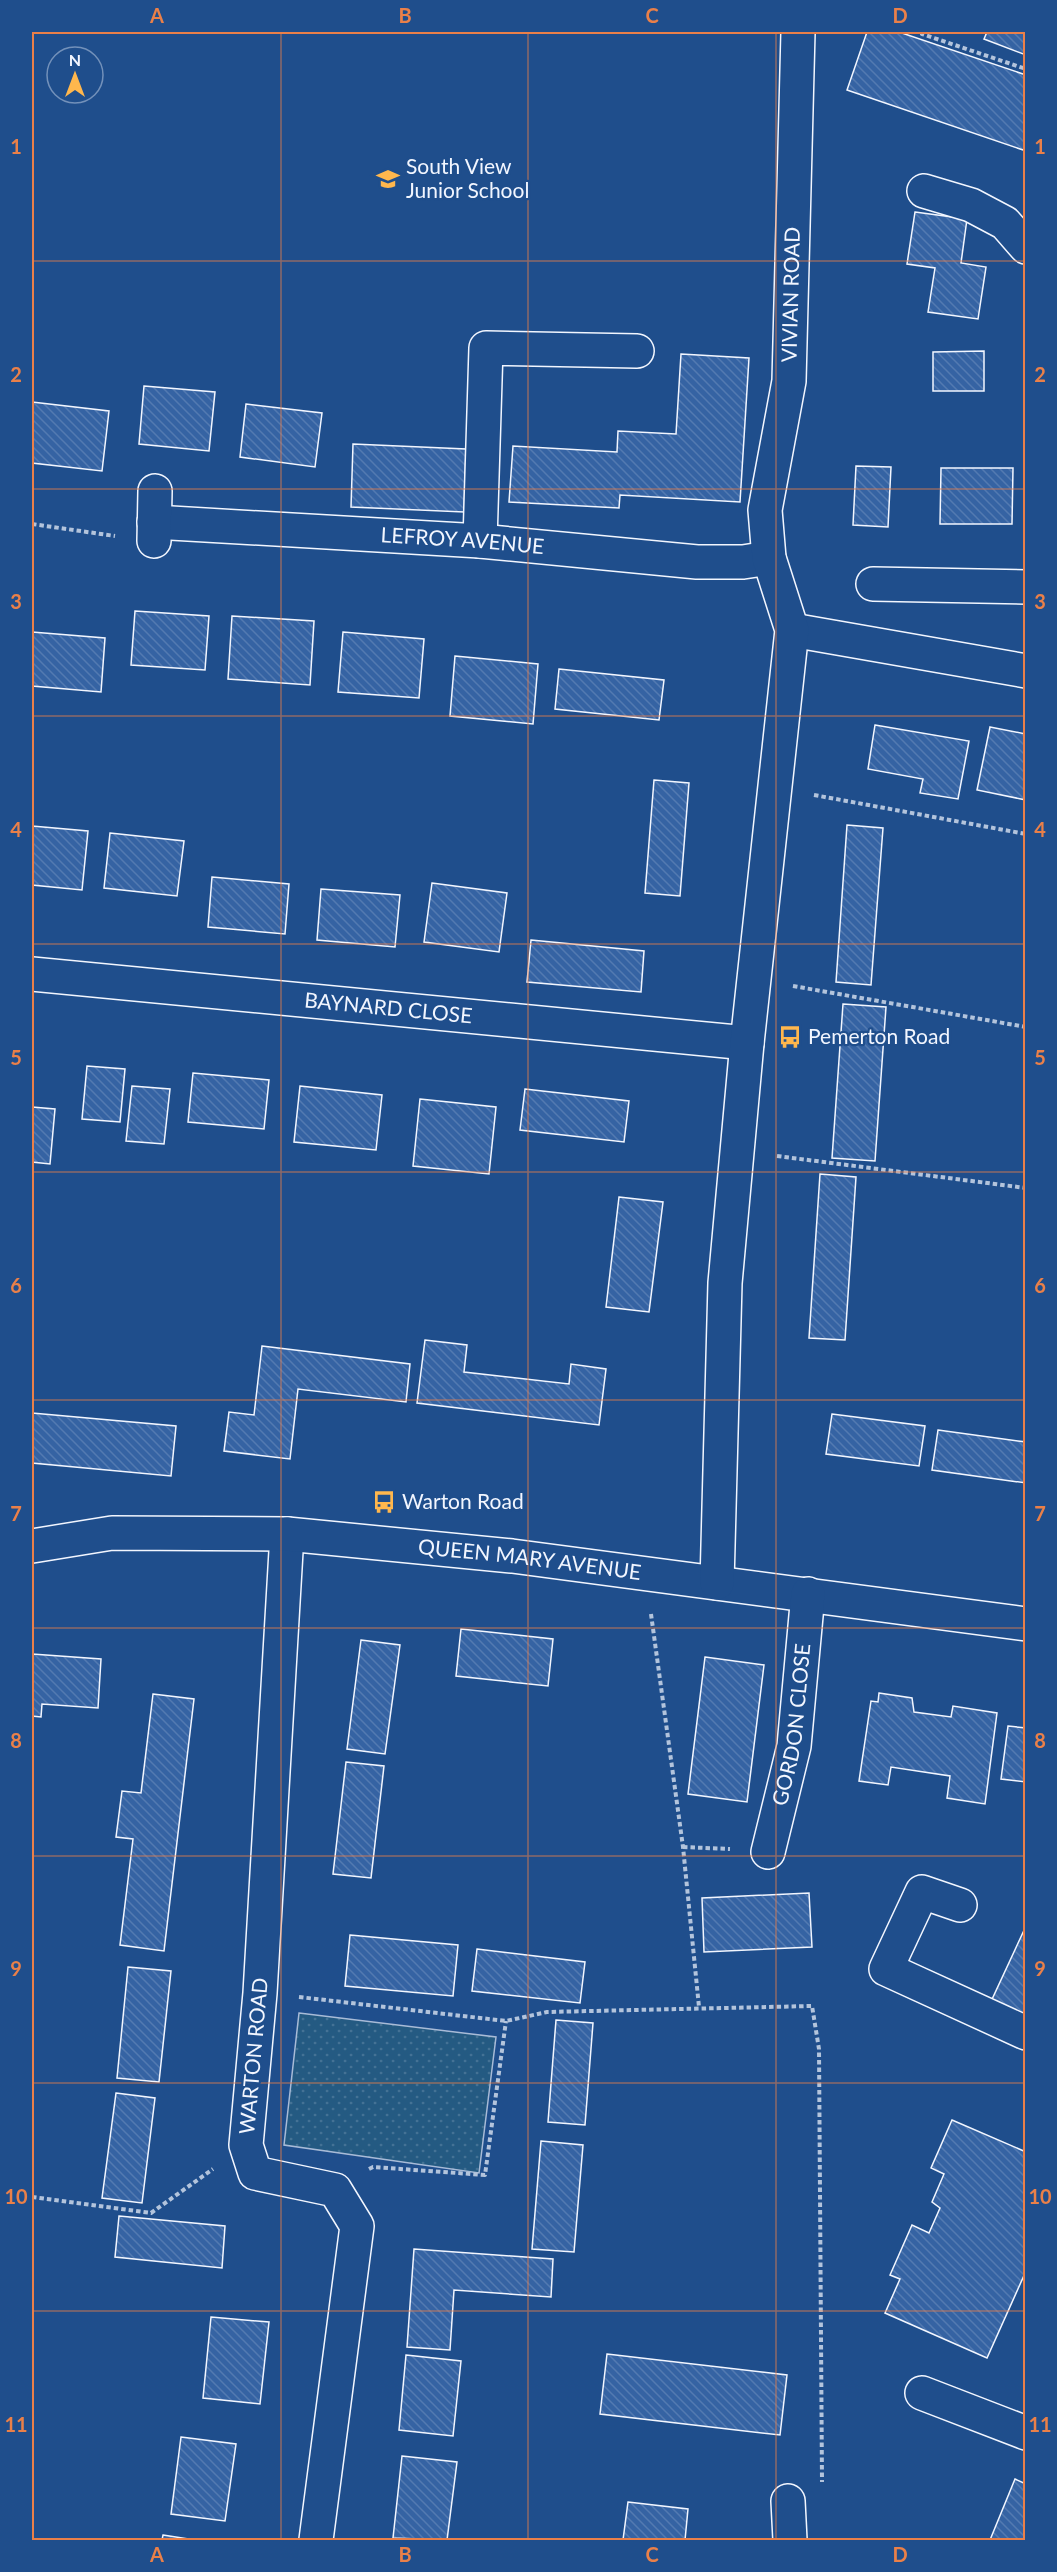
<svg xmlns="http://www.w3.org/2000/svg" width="1057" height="2572" viewBox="0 0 1057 2572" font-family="Lato,sans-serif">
<defs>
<pattern id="grass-dots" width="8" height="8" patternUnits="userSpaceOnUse" patternTransform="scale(1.5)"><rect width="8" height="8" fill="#245a82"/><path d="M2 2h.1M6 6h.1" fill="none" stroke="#447295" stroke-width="1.8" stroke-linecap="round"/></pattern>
<pattern id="building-back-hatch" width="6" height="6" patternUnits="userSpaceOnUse" patternTransform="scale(1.5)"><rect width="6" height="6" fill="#3563a3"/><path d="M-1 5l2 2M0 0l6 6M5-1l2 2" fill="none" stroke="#537ab1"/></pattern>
</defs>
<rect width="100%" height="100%" fill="#1f4e8c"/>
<polygon fill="url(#grass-dots)" stroke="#a8bbd7" stroke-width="1.5" points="299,2013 496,2037 479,2173 284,2145"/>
<g fill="url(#building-back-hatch)" stroke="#f2f6ff" stroke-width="1.5">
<polygon points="867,32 899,32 1026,75 1026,151 847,90"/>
<polygon points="987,32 1026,32 1026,55 984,39"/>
<polygon points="915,212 967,219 961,263 986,267 978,319 928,312 935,268 907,264"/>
<polygon points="984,351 984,391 933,391 933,352"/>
<polygon points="681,354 749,358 740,502 620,495 619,508 509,502 513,446 617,452 618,431 676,434"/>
<polygon points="144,386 215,392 209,451 139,444"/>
<polygon points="32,402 109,411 102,471 32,463"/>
<polygon points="246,404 322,413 315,467 240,457"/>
<polygon points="353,444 466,449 464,512 351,507"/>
<polygon points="856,466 891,467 888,527 853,525"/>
<polygon points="941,468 1013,468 1012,524 940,524"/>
<polygon points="135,611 209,616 205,670 131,665"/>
<polygon points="232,616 314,621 310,685 228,679"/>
<polygon points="32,632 105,638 101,692 32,686"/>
<polygon points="343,632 424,639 419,698 338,692"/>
<polygon points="455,656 538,664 533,724 450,716"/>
<polygon points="559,669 664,680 659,720 555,709"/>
<polygon points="875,725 969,741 958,799 920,793 923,779 868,769"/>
<polygon points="990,727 1026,734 1026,800 977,790"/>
<polygon points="654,780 689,783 680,896 645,893"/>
<polygon points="847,825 883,828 871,985 836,982"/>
<polygon points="32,826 88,831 82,890 32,885"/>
<polygon points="110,833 184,841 177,896 104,888"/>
<polygon points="212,877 289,884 285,934 208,927"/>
<polygon points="432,883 507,893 499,952 424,942"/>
<polygon points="321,889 400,895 395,947 317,940"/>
<polygon points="531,940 644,951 641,992 527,982"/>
<polygon points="843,1004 886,1007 875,1161 832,1158"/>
<polygon points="87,1066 125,1069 120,1122 82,1119"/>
<polygon points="193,1073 269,1080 264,1129 188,1122"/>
<polygon points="132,1086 170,1089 164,1144 126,1141"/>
<polygon points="300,1086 382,1095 376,1150 294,1142"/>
<polygon points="525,1089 629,1101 624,1142 520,1130"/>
<polygon points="420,1099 496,1107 489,1174 413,1166"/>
<polygon points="32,1107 55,1109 50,1164 32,1162"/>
<polygon points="820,1174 856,1177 845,1340 809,1338"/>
<polygon points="619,1197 663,1202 649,1312 606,1307"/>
<polygon points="425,1340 467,1345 464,1372 569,1384 571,1364 606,1369 599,1425 417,1403"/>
<polygon points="262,1346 410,1364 406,1402 298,1389 290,1459 224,1451 229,1412 254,1415"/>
<polygon points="32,1413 176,1426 171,1476 32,1463"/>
<polygon points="832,1414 925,1426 919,1466 826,1454"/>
<polygon points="938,1430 1026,1442 1026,1483 932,1470"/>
<polygon points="461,1629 553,1639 548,1686 456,1676"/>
<polygon points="361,1640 400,1645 385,1754 347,1749"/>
<polygon points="32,1654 101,1659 98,1708 42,1704 41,1717 32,1716"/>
<polygon points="705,1657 764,1665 747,1802 688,1794"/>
<polygon points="879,1693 912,1698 914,1712 951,1717 953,1706 997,1713 985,1804 947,1798 950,1776 891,1767 888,1785 859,1781 871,1701 878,1702"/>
<polygon points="153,1694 194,1699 164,1951 120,1945 133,1839 116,1837 122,1791 141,1793"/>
<polygon points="1008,1726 1026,1728 1026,1782 1001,1779"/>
<polygon points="346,1762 384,1766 371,1878 333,1874"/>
<polygon points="809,1893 812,1947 704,1952 702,1898"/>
<polygon points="1026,1926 1026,2026 988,2008"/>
<polygon points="350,1935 458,1945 453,1996 345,1986"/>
<polygon points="477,1949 585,1962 580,2003 472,1991"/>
<polygon points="128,1967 171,1971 159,2082 117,2078"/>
<polygon points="556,2020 593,2023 585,2125 548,2122"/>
<polygon points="116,2093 155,2098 142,2203 102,2198"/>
<polygon points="952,2120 1026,2152 1026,2271 987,2358 885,2313 900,2279 890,2275 912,2225 929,2233 940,2208 932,2202 944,2174 931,2168"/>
<polygon points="541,2141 583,2145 574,2252 532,2249"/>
<polygon points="119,2216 225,2226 222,2268 115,2257"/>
<polygon points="414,2249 553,2259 551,2297 454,2290 450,2350 407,2347"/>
<polygon points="211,2317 269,2322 260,2404 203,2398"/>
<polygon points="607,2354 787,2375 780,2435 600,2414"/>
<polygon points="406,2355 461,2361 453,2436 399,2430"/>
<polygon points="181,2437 236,2444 225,2521 171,2514"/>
<polygon points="402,2456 457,2462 447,2540 393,2538"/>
<polygon points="1015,2479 1026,2484 1026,2540 990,2540"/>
<polygon points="628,2502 688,2509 685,2540 623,2540"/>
<polygon points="163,2535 195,2540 162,2540"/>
</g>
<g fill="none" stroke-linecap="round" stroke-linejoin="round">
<g stroke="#f2f6ff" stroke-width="36">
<g id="minor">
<polyline points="924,191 971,205 1005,223 1026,247"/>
<path id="s1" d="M154,522L480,541L697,562H743L769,558"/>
<polyline points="154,541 155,491"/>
<polyline points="480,541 486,348 637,351"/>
<polyline points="873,584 1026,587"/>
<polyline points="792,630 1026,671"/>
<path id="s2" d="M32,974L747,1043"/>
<polyline points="287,1534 260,1993 246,2145 255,2173 335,2190 357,2226 316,2540"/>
<path id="s3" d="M32,1546L112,1533L287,1534L512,1556L1026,1624"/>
<path id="s4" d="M717,1583L725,1283L747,1043L792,630L769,558L765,510L789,381L798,32"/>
<path id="s5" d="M768,1852L794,1746L808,1594"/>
<polyline points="960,1905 922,1892 886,1969 1026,2033"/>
<polyline points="922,2393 1026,2433"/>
<polyline points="788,2501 790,2540"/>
</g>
</g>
<g stroke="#b3c4dc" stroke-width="4" stroke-dasharray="4.5 3" stroke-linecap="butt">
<polyline points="923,32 922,34 1026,69"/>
<polyline points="32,524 115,536"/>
<polyline points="814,795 1026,834"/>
<polyline points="793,986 1026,1027"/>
<polyline points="777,1156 1026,1188"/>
<polyline points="651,1614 683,1847 699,2007"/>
<polyline points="683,1847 730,1849"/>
<polyline points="299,1997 506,2021 547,2012 812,2006 819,2049 822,2482"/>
<polyline points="369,2169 373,2167 485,2175 506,2021"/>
<polyline points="32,2197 151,2213 213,2169"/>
</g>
<use href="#minor" stroke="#1f4e8c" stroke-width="33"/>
</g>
<path fill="none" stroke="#ea8049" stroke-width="1.5" stroke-opacity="0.55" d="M281,32V2540M528,32V2540M776,32V2540M32,261H1026M32,489H1026M32,716H1026M32,944H1026M32,1172H1026M32,1400H1026M32,1628H1026M32,1856H1026M32,2083H1026M32,2311H1026"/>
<defs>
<g id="school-bare" transform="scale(1.8)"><path d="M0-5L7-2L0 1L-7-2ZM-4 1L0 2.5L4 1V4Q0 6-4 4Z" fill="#ffb74d" stroke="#1f4e8c" stroke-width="2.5" paint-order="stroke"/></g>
<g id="bus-bare" transform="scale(1.8)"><path d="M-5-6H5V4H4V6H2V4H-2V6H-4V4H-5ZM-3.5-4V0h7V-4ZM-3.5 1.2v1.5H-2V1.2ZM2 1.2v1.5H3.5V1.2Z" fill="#ffb74d" stroke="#1f4e8c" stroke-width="2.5" paint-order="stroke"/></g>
</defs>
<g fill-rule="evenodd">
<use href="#school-bare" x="388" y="179"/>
<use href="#bus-bare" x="790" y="1037"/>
<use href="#bus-bare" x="384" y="1502"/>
</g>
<g text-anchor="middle" stroke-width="4.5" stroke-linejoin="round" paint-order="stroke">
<g font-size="21" fill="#f2f6ff" stroke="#1f4e8c" text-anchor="start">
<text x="406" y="174">South View<tspan x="406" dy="24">Junior School</tspan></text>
<text x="808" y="1044">Pemerton Road</text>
<text x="402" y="1509">Warton Road</text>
</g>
<g font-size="21" fill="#f2f6ff" stroke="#1f4e8c">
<text dy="7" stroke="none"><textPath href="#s4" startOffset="1298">VIVIAN ROAD</textPath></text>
<text dy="7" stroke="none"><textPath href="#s1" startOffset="309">LEFROY AVENUE</textPath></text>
<text dy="7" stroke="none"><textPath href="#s2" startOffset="358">BAYNARD CLOSE</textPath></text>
<text dy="7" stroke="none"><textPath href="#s3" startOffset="500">QUEEN MARY AVENUE</textPath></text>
<text dy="7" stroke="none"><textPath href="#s5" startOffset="130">GORDON CLOSE</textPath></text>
<text transform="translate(254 2056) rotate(-85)" y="7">WARTON ROAD</text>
</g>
</g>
<rect width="1057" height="2572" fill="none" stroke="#1f4e8c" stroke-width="66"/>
<g transform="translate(75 75)"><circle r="28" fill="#1f4e8c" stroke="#7391ba" stroke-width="1.5"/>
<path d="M0-4.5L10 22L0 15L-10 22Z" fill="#ffb74d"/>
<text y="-9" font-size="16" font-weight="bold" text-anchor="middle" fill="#f2f6ff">N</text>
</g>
<rect x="33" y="33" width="991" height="2506" fill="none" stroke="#ea8049" stroke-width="2"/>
<g font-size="20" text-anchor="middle" font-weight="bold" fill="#ea8049">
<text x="157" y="23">A</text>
<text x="405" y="23">B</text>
<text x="652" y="23">C</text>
<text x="900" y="23">D</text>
<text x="16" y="154">1</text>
<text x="1040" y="154">1</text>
<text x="16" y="382">2</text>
<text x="1040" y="382">2</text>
<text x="16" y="609">3</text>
<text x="1040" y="609">3</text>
<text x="16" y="837">4</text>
<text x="1040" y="837">4</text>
<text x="16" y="1065">5</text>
<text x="1040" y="1065">5</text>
<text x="16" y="1293">6</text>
<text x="1040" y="1293">6</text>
<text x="16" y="1521">7</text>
<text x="1040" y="1521">7</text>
<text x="16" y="1748">8</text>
<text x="1040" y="1748">8</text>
<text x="16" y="1976">9</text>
<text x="1040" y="1976">9</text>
<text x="16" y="2204">10</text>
<text x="1040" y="2204">10</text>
<text x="16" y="2432">11</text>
<text x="1040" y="2432">11</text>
<text x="157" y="2562">A</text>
<text x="405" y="2562">B</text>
<text x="652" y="2562">C</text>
<text x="900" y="2562">D</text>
</g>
</svg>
